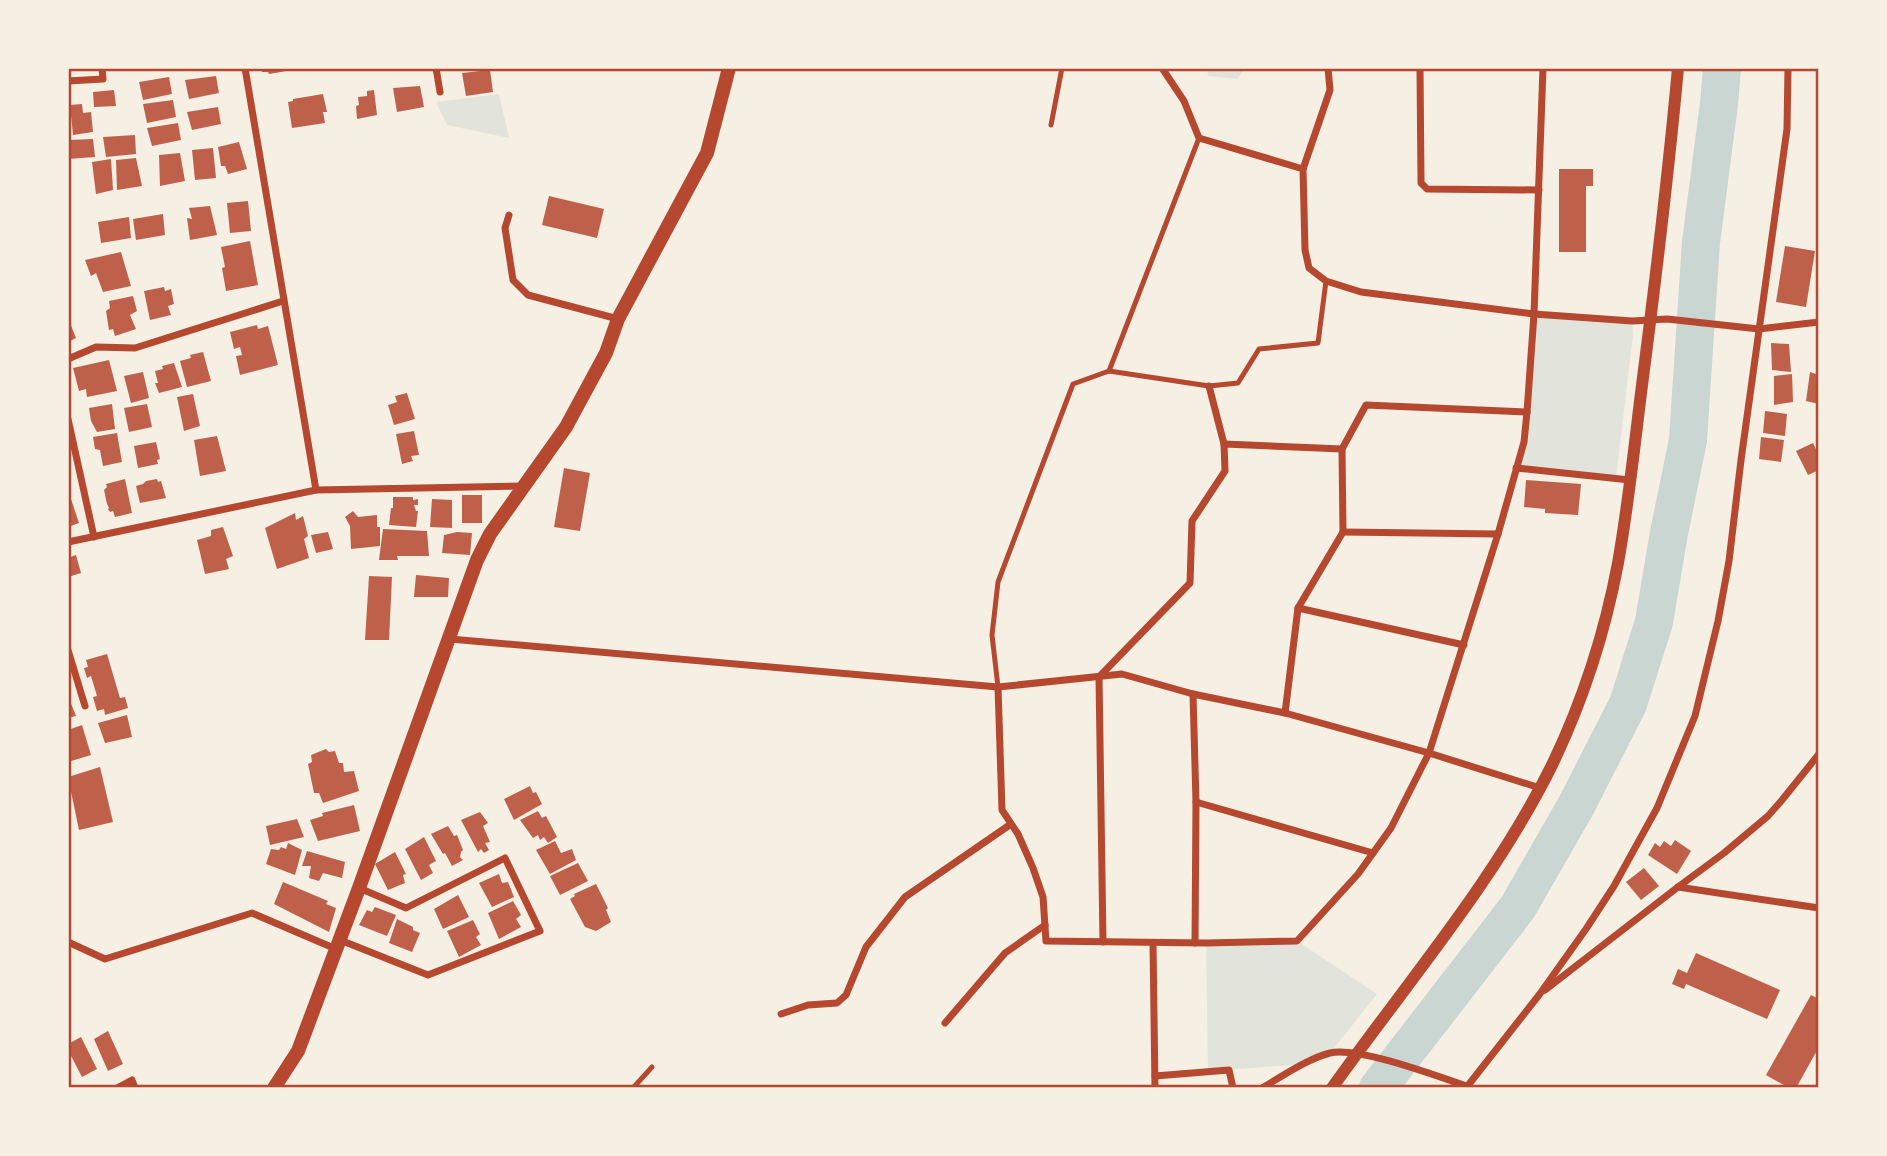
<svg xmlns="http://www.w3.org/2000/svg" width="1887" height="1156" viewBox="0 0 1887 1156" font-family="Raleway,sans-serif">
<rect width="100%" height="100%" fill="#f6efe4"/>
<g fill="#e2e4dc">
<polygon points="1207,68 1244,68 1238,79 1208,76"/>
<polygon points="499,94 509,138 447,125 436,102"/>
<polygon points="1534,314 1632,321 1633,335 1616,478 1516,468 1524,442"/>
<polygon points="1297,941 1377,994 1331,1052 1305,1064 1208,1071 1206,943"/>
</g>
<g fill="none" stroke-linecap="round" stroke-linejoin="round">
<polyline stroke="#c9d6d2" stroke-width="38" points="1378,1088 1518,907 1577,804 1628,704 1654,622 1669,533 1688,440 1701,242 1719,104 1722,68"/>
</g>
<g fill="#bf614a">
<polygon points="261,68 292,68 292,70 269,74 268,72 262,72"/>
<polygon points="490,70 493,92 466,96 462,73"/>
<polygon points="216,76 219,93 189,99 185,80"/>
<polygon points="169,77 172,94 143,100 139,82"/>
<polygon points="420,86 424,107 397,112 393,88"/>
<polygon points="114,90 116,106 94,107 93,92"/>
<polygon points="374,90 377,115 357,119 356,106 359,105 358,97 367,96 367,91"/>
<polygon points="323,94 327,112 323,112 325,123 292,128 288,102 293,101 293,99"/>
<polygon points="173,100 176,117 147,123 143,104"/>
<polygon points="82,104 83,113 91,112 93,132 73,135 70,105"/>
<polygon points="218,107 221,124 192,130 187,112"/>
<polygon points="178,123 181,140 152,146 147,128"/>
<polygon points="135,135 136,154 106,157 103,137"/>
<polygon points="93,139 95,157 68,159 68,140"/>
<polygon points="239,142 247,169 228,174 225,166 221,166 218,147"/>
<polygon points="213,148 216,178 195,180 192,150"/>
<polygon points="180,153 185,181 160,186 159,155"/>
<polygon points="136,158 142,186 117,190 116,160"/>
<polygon points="111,159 113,190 96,194 92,162"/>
<polygon points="1559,169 1593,169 1593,186 1586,186 1586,252 1559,252"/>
<polygon points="549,196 604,209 597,238 542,225"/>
<polygon points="248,201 251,231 230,233 227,203"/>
<polygon points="210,206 217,235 190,240 187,218 192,219 189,208"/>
<polygon points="163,214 165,235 136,240 133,219"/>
<polygon points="129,217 131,238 101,243 98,222"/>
<polygon points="250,241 258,285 226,291 222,268 225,267 221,247"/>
<polygon points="1785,246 1815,251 1806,307 1776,302"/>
<polygon points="121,252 131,286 103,292 96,273 91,276 85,260"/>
<polygon points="164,287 165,291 171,289 174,304 168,306 171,315 150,320 144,291"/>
<polygon points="133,296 137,311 130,315 136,329 115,336 113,329 109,330 106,311 110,308 109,301"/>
<polygon points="68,318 76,338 68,342"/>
<polygon points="257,325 258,329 268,326 278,365 240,375 236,356 242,355 240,347 234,349 230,332"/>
<polygon points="1771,343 1789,344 1791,372 1772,370"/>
<polygon points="203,352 211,381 187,387 180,361 191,358 190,355"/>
<polygon points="109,360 117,391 87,397 86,389 79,391 73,368"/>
<polygon points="174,363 182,387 159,393 155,383 158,383 155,371 163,369 162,366"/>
<polygon points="143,372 149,398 131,403 124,376"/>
<polygon points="1810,372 1819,375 1819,404 1806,401"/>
<polygon points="1792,374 1793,402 1774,405 1774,376"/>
<polygon points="407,393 415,419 394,425 388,405 397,402 395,396"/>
<polygon points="193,394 200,426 184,431 177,397"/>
<polygon points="112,404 115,429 97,432 91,421 89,408"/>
<polygon points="147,404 152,427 129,432 124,408"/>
<polygon points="1765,411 1787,414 1785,436 1763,433"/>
<polygon points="414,431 419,455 411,456 413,461 402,464 396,434"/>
<polygon points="117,433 122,462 103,466 100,450 95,449 93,437"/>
<polygon points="217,436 226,471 200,476 194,440"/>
<polygon points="1761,437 1784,440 1781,462 1759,459"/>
<polygon points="156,442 160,459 157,460 158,464 138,468 134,446"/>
<polygon points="1813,443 1819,456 1819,470 1808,475 1796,451"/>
<polygon points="564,468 590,473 580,531 554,527"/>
<polygon points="125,479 132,513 115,517 113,511 110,512 108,509 109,508 107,504 104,490 107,487 106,484"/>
<polygon points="157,479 158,482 161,481 166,498 140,503 136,486 143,484 146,481"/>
<polygon points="1526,480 1581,484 1578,515 1545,513 1545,509 1524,507"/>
<polygon points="68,490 79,523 68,527"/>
<rect x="462" y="495" width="20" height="28"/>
<polygon points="393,497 413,497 413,500 418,499 418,505 414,505 416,511 418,511 416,527 389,525 391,508 393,508"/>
<polygon points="432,499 452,500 452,528 430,527"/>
<polygon points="353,511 358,517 377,515 377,527 380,527 380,546 351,549 350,526 345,517"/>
<polygon points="295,513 296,520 303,516 308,536 304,539 309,558 277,569 265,528"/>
<polygon points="223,527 233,556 226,559 229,569 205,574 197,540 211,536 211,530"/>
<polygon points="383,529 427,531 429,556 397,556 398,560 379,560"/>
<polygon points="328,532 333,549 316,553 311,535"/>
<polygon points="457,532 472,533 470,555 442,553 444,535"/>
<polygon points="76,555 81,573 68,577 68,558"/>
<polygon points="416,575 449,578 448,597 414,597"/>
<polygon points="369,576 392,577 389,640 365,640"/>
<polygon points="107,654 120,698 125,697 128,708 105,715 104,709 97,711 93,697 97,696 91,676 87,678 84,668 88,667 86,660"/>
<polygon points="68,696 76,716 68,718"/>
<polygon points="127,715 132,737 105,743 98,723"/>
<polygon points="82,725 91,755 68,762 68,730"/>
<polygon points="326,749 329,752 335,751 339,763 343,763 344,772 354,771 359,791 323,803 319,793 314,793 308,764 312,762 311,755"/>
<polygon points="100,767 113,822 79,830 68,777"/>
<polygon points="530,786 533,793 536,792 542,804 514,820 504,799"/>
<polygon points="354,805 360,831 318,841 310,820 323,816 322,813"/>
<polygon points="538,811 542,818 546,816 557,837 548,843 544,837 540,840 538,835 533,838 520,820"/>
<polygon points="480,812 488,823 483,826 490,842 485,843 489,850 484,853 481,849 478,852 461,820"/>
<polygon points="297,819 304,837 270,845 266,826"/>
<polygon points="448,826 454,836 457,835 463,850 461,852 460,857 463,860 452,866 445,853 443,854 431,834"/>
<polygon points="424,837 436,861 429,865 433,873 421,880 405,849"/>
<polygon points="1675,840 1691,851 1677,874 1648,855 1655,843 1660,847 1664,841 1671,846"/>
<polygon points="555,841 561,853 572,849 576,860 550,874 536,850"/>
<polygon points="288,843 302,850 295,875 266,864 271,849 279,850 281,847 286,849"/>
<polygon points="307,851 345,862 342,878 323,873 319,881 309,878 311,866 302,866"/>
<polygon points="395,852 406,874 403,875 405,883 388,890 375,864"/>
<polygon points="578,863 588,881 560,895 550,876"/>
<polygon points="1644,868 1659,886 1641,900 1626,882"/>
<polygon points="499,874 502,883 508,882 514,897 492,907 479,883"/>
<polygon points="283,882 328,901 326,904 336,908 329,932 274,904"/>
<polygon points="596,884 608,908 606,910 611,922 596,931 585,927 570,899 575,896 574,894"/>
<polygon points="458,895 469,917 443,929 434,909"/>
<polygon points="513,901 521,915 516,919 521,927 499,939 488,913"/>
<polygon points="375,907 396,915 387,936 359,925 367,910 372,912"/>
<polygon points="397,919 413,927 413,930 420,933 412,952 389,943"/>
<polygon points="473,920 480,934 476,937 481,945 459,957 447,931"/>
<polygon points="1696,953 1780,990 1767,1019 1686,984 1684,989 1672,984 1678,969 1687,973"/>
<polygon points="1811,995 1819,999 1819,1047 1796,1088 1789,1088 1766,1075"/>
<polygon points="108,1031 123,1064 108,1071 94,1039"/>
<polygon points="81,1037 97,1069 82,1077 68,1050 68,1044"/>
</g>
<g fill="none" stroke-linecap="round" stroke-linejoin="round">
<g stroke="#b5482f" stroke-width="5">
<polyline points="1051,125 1062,68"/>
<polyline points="1109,371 1199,138"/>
<polyline points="998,687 992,635 998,582 1073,384 1109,371 1209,386 1238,383 1259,349 1318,343 1326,281"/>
<polyline points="633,1088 652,1067"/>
</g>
<g stroke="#b5482f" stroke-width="7">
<polyline points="245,68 316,490"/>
<polyline points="436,68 440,92"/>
<polyline points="1162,68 1184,101 1199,138 1303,169 1305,250 1309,268 1326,281 1361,292 1534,314 1632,321 1667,319 1759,329 1819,322"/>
<polyline points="1420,68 1421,183 1427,189 1539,190"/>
<polyline points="68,81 103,79 102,68"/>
<polyline points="1303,169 1330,90 1328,68"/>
<polyline points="509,215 505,228 513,280 528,295 618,319"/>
<polyline points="68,359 96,347 135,348 283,301"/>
<polyline points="68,419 94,537"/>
<polyline points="1224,444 1342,449"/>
<polyline points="1516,468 1630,480"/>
<polyline points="1343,532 1498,534"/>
<polyline points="68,542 316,490 523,486"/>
<polyline points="1298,608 1464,645"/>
<polyline points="450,639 998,687 1122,674 1193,694 1285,713 1429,753 1540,788"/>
<polyline points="68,650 85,706"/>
<polyline points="998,687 1002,810 1018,834 1033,868 1043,897 1046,941 1206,943 1297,941 1358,874 1391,828 1429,753 1498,534 1524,442 1527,412 1534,314 1543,68"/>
<polyline points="1193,694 1196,802 1195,943"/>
<polyline points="1285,713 1298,608 1343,532 1342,449 1366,405 1527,412"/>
<polyline points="1196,802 1373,853"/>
<polyline points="1678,887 1819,908"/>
<polyline points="340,940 428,975 540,931 505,858 406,908 359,888"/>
<polyline points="68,942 105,959 252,913 336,949"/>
<polyline points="1103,942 1099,677 1190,583 1192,521 1225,471 1224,444 1209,386"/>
<polyline points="1153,943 1155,1088"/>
<polyline points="1545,990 1678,887 1724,853 1768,816 1782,800 1819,754"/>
<polyline points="781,1014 808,1005 837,1003 846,995 866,947 905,897 1011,824"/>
<polyline points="945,1023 1005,953 1045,925"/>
<polyline points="1155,1076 1229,1070 1233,1088"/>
<polyline points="117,1088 132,1080 135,1088"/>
<path d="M1262,1088C1281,1077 1309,1058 1330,1053C1358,1046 1442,1078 1472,1088"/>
<polyline points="1466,1088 1539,995 1586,929 1614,886 1657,808 1695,716 1718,621 1729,561 1741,460 1787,129 1788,68"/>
</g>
<path stroke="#b5482f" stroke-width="12" d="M1332,1088C1408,981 1495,881 1553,763C1583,700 1605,632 1618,563C1628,507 1634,450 1641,393C1655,285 1668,177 1678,68"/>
<polyline stroke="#b5482f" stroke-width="14" points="274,1088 298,1051 359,888 477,560 490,534 566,427 606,353 618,319 707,153 729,68"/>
</g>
<rect width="1887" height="1156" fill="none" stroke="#f6efe4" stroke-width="140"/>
<rect x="70" y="70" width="1747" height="1016" fill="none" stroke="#b5482f" stroke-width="2.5"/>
</svg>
